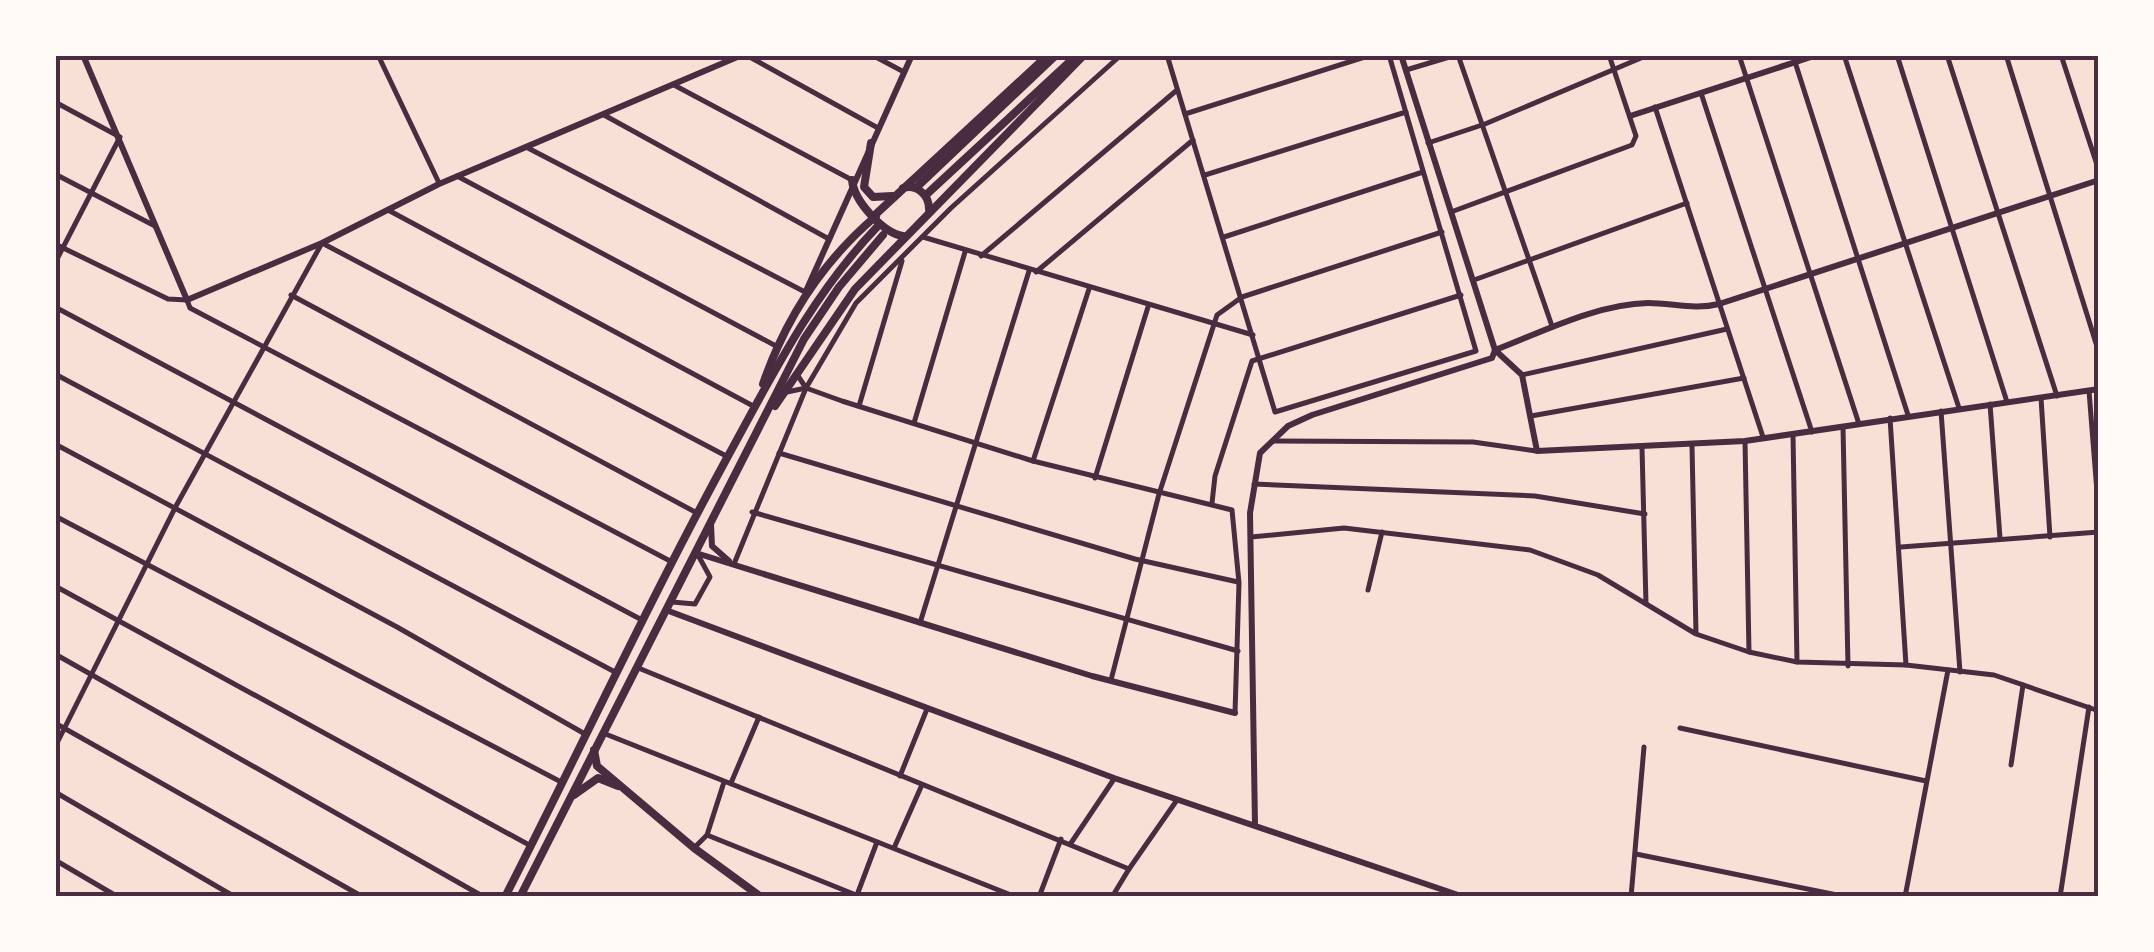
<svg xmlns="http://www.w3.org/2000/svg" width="2154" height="952" viewBox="0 0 2154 952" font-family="Helvetica,sans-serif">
<rect width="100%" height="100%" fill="#f7e1d7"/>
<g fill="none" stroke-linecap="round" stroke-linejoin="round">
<g stroke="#4a2c40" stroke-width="5">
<polyline points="378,55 439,183"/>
<polyline points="746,55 878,128"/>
<polyline points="872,55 904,72"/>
<polyline points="1167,55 1275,412 1476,351 1389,55"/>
<polyline points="1458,55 1552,326"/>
<polyline points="1739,55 1859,424"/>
<polyline points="1844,55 1959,408"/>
<polyline points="1897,55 2007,402"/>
<polyline points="1947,55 2057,396"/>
<polyline points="2006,55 2099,353"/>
<polyline points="2061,55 2099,171"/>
<polyline points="1795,62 1908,415"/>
<polyline points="1406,70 1456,55"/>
<polyline points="674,85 852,180"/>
<polyline points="1701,93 1812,432"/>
<polyline points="55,102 120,137 55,263"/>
<polyline points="1655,107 1763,437"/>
<polyline points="1185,114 1371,55"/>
<polyline points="604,115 829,239"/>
<polyline points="1428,143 1485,124 1648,55"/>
<polyline points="526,147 805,292"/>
<polyline points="55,174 155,226"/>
<polyline points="1205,175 1406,112"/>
<polyline points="457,176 776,346"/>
<polyline points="388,210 755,407"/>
<polyline points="1451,212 1632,145 1636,136 1609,55"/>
<polyline points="923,237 1253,335"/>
<polyline points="1224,237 1423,172"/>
<polyline points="55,244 168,299 187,300 190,308 672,562"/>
<polyline points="981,256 1177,90"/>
<polyline points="1036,272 1193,140"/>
<polyline points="1474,280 1687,203"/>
<polyline points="291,295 697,513"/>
<polyline points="55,307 642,620"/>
<polyline points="55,374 615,672"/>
<polyline points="1522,375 1727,329"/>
<polyline points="798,376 806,388 842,401 1033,461 1232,510 1239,583 1235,713"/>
<polyline points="2089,391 2099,517"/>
<polyline points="787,392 806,388"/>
<polyline points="2041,398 2050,537"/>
<polyline points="1990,404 2000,538"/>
<polyline points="859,406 902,261"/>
<polyline points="1941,411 1960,672"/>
<polyline points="1531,416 1744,378"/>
<polyline points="1890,418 1906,665"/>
<polyline points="914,423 965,252"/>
<polyline points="1843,427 1848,666"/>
<polyline points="1793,435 1797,662"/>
<polyline points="1273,441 1473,442 1536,451"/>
<polyline points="1745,441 1749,652"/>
<polyline points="55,444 397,627 585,734"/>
<polyline points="1692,446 1696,633"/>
<polyline points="1642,448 1646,604"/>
<polyline points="779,453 1135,559 1238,582"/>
<polyline points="1033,461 1089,289"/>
<polyline points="1095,478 1148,307"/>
<polyline points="1254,484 1535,496 1645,514"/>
<polyline points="1212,503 1215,476 1252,361 1461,295"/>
<polyline points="752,512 1238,651"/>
<polyline points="55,516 563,783"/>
<polyline points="1251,537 1344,528 1530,550 1598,575 1696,634 1749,652 1797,662 1906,665 1994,675 2099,711"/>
<polyline points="1901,547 2099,532"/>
<polyline points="734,564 806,388 856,303 951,208 1121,55"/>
<polyline points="55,586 531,846"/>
<polyline points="1368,590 1382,532"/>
<polyline points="672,602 695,604 710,577 698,555"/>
<polyline points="920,623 1029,271"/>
<polyline points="55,654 484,897"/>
<polyline points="636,667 1129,869 1112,897"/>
<polyline points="1111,680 1159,494 1217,315 1242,297 1442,232"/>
<polyline points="55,723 363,897"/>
<polyline points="1680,728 1926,781"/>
<polyline points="603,733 1016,897"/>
<polyline points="55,747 176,506 322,243 728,457"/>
<polyline points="2011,765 2023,685"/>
<polyline points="900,776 927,709"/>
<polyline points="731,783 759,717"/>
<polyline points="55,792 235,897"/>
<polyline points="707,835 861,897"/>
<polyline points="1071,843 1114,779"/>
<polyline points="694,848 707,835 724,782"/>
<polyline points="894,848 921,787"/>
<polyline points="1636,854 1847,897"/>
<polyline points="55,860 118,897"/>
<polyline points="1129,869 1177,800"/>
<polyline points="857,895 877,842"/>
<polyline points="1039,897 1061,839"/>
<polyline points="1631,897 1644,747"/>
<polyline points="1905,897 1948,670"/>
<polyline points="2060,897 2089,707"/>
</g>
<g stroke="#4a2c40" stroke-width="6">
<polyline points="83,55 187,300 322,243 439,184 742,55"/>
<polyline points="1401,55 1495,350 1522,375 1537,451 1745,441 2099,389"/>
<polyline points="1630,116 1817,55"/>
<polyline points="806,291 912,55"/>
<polyline points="711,525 712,546 729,561"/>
<polyline points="696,553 1092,676 1235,713"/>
<polyline points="666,610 1114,778 1464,897"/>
<path d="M1255,825L1250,513L1260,453L1288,426L1312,415L1492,358L1495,350C1542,332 1597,304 1648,303C1673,303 1694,310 1719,304L2099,180"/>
</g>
<g stroke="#4a2c40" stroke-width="8">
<polyline points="871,143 864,187 873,197 892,196"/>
<path d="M852,180C854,201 883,233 903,236"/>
<polyline points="919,185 1056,55"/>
<path d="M903,188C917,184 929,195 929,209"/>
<polyline points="927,194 1077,55"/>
<polyline points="876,214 1048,55"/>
<path d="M763,384C786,317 822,262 876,216"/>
<polyline points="775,406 855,289 1084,55"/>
<polyline points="594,750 597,766 694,848 761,897"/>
<polyline points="574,795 598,778 618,786"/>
<path d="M505,897C580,750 649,601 728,456C773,374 812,295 877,227"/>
<polyline points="520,897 804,339 839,287 883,235"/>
</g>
</g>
<rect width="2154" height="952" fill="none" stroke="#fffaf5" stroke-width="115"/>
<rect x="58" y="58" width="2038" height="836" fill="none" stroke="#4a2c40" stroke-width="4"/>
</svg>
